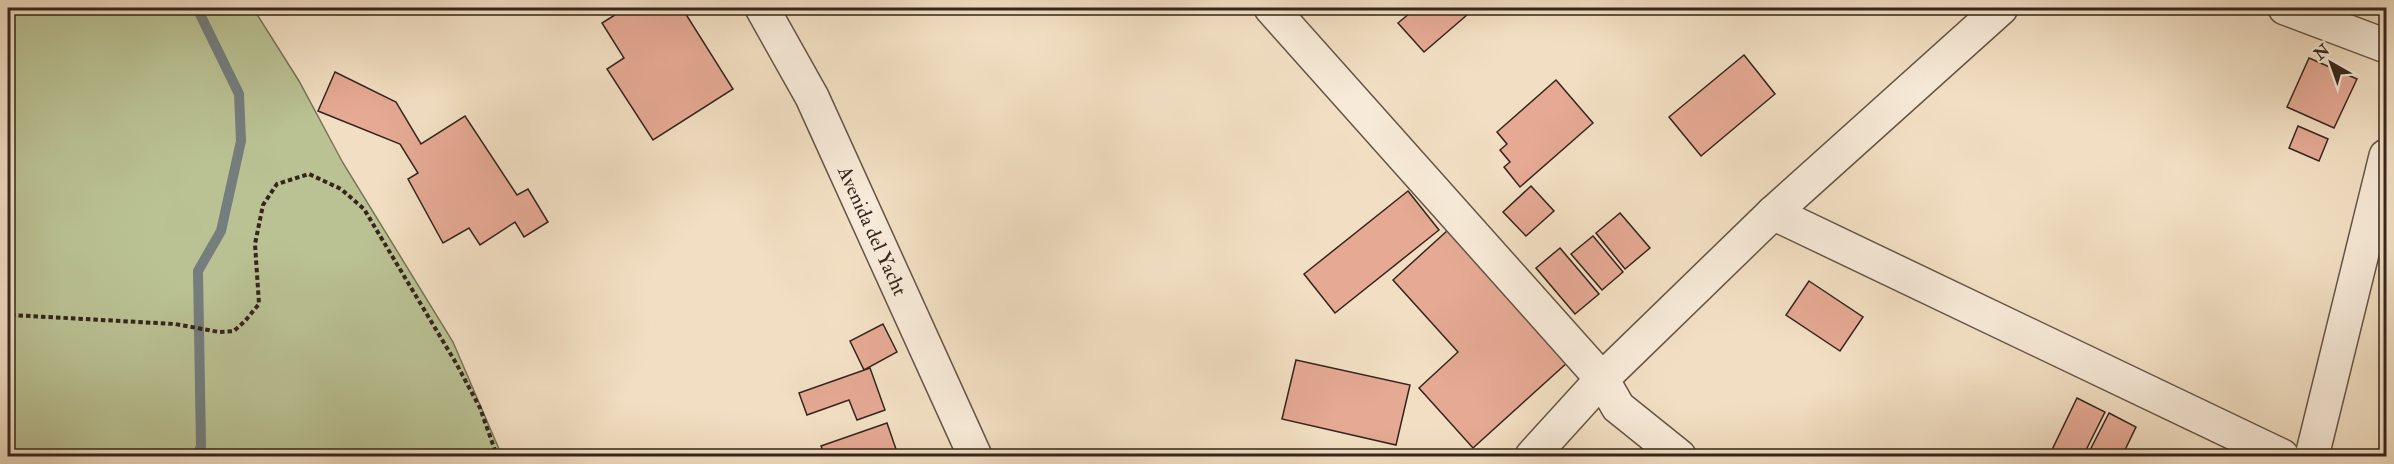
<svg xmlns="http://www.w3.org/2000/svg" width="2394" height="464" viewBox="0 0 2394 464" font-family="'IM FELL Double Pica',serif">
<rect width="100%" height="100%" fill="#f2dfc3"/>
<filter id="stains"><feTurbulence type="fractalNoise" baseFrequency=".00333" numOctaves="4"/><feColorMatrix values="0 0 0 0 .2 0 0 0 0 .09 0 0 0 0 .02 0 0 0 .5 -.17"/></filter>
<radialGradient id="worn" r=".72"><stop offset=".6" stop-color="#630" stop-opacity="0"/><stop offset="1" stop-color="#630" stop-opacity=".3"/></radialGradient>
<polygon fill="#bac294" stroke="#787458" stroke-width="1.5" points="8,8 253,8 299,81 343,163 453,342 502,456 8,456"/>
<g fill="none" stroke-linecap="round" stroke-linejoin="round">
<polyline stroke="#757e7e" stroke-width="10" points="197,456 201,446 198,271 221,231 241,141 239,94 197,8"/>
</g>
<g fill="#e5a994" stroke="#36251d" stroke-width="1.5">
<polygon points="626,8 682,8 733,89 653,140 607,69 624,58 602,23"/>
<polygon points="1416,8 1475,8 1424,52 1398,23"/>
<polygon points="1744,55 1775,94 1701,156 1669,117"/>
<polygon points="2309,58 2357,79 2334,128 2287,107"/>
<polygon points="335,72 396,102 421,144 465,116 517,195 528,189 548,222 524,237 515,222 480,245 469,228 443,243 408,179 418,173 400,144 318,111"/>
<polygon points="1556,80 1593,123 1520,187 1504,167 1510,162 1500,150 1507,144 1497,132"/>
<polygon points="2298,126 2328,139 2319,161 2289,148"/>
<polygon points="1531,186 1554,211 1526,236 1503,212"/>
<polygon points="1408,191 1439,230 1335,313 1304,274"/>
<polygon points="1620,213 1650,248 1625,269 1596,233"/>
<polygon points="1448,230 1568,362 1473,448 1419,388 1458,352 1393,280"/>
<polygon points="1593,236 1623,272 1602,290 1571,254"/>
<polygon points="1560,248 1599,294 1575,314 1536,268"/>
<polygon points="1809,281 1863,317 1840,351 1786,315"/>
<polygon points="883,324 897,352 864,370 850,341"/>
<polygon points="1296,360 1410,385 1396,445 1282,419"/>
<polygon points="870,368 885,410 857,420 849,400 807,415 799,393"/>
<polygon points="2077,398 2105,412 2083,456 2049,456"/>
<polygon points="2109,413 2136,427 2122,456 2087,456"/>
<polygon points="887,423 897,452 884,456 825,456 821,446"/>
</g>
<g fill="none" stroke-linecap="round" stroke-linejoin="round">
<g stroke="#655446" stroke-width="36">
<g id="minor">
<path id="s1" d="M762,8L812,97L975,456"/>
<polyline points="1271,8 1602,379 1618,407 1679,456"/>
<polyline points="2285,8 2386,46"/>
<polyline points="1773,213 2282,456"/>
<polyline points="1532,456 1602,379 1773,213 2001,8"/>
<polyline points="2312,456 2386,156"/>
</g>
</g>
<g stroke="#36251d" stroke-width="4" stroke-dasharray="4.5 3" stroke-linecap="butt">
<polyline points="8,309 11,315 13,359 8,378"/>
<polyline points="11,315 175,324 219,332 234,331 245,321 259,304 255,244 263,205 277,184 309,174 341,189 364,209 456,363 480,408 497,456"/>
</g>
<use href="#minor" stroke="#f7ead8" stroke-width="33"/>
</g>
<g text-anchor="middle" stroke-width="4.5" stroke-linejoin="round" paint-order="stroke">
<g font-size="20" fill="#36251d" stroke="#f7ead8">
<text dy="7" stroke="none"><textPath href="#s1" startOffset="249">Avenida del Yacht</textPath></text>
</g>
</g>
<rect width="2394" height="464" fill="none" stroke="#f2dfc3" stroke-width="30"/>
<rect x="9" y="9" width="2376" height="446" fill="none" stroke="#36251d" stroke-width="3"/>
<rect x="15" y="15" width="2364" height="434" fill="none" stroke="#36251d" stroke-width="1.5"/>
<g transform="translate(2331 63) rotate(320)" stroke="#f7ead8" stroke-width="4.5" paint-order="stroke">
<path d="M0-4.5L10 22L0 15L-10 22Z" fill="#36251d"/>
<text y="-9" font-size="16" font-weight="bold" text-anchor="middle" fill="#36251d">N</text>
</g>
<rect width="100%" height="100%" filter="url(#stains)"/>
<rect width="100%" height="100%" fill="url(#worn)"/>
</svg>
